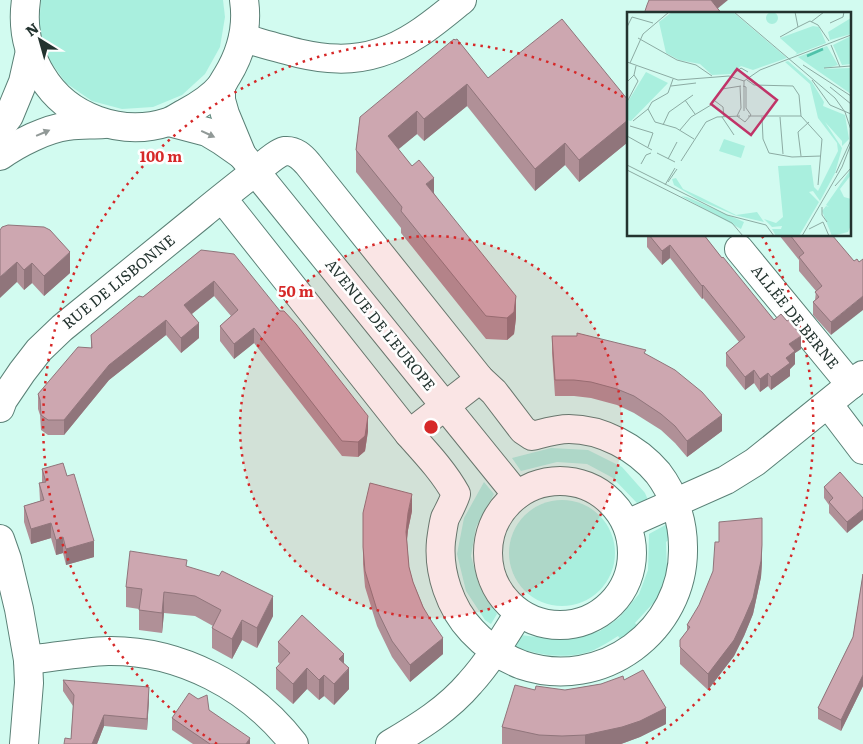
<svg xmlns="http://www.w3.org/2000/svg" width="863" height="744" viewBox="0 0 863 744" font-family="Literata,serif">
<rect width="100%" height="100%" fill="#d2fbf0"/>
<g fill="#a9efde">
<polygon points="41,0 223,0 225,17 220,47 205,74 182,95 153,107 122,109 92,101 66,83 48,58 39,28"/>
<polygon points="551,448 588,450 622,467 645,493 648,500 637,503 613,478 587,464 557,462 521,471 512,458"/>
<polygon points="484,482 494,494 476,527 471,556 479,585 497,614 491,624 485,620 466,591 457,554 464,518"/>
<circle cx="562" cy="553" r="53"/>
<path d="M669,523L673,535L666,542L667,573L656,600L635,623L641,630L625,644L618,636C610,641 602,646 594,650C575,658 548,657 529,651L526,656L511,645L520,635L546,638L571,639L600,631L619,618L639,594L648,570L649,534Z"/>
</g>
<g fill="none" stroke-linecap="round" stroke-linejoin="round">
<g stroke="#5a8076" stroke-width="30">
<g id="minor">
<path d="M243,38C307,56 355,75 416,35C432,25 447,12 462,0"/>
<polyline points="221,86 221,100 225,114 242,155 517,495"/>
<polyline points="169,122 207,132 222,141 242,155"/>
<polyline points="739,249 851,385"/>
<polyline points="828,404 863,450"/>
<path d="M0,408L3,400L22,372L39,350L62,328L201,215C219,200 237,186 256,171C263,166 276,153 285,151C295,150 302,157 308,164L480,379L494,392L523,430L532,436C544,433 557,429 569,429C602,429 637,448 658,473C674,494 683,521 683,547C685,631 601,692 522,665C503,658 486,646 472,631C450,608 438,572 441,541C442,534 443,525 445,518C449,510 453,503 456,494C444,472 426,453 409,434L222,198"/>
<polyline points="409,434 480,379"/>
<circle cx="560" cy="553" r="72"/>
<polyline points="627,524 726,480 755,462 863,375"/>
<polyline points="0,539 7,559 19,609 28,660 29,683 24,744"/>
<path d="M28,660C55,657 81,652 108,651C180,650 250,687 294,744"/>
<path d="M390,744C419,727 448,709 470,683C489,662 504,637 519,613"/>
</g>
</g>
<g stroke="#5a8076" stroke-width="30">
<g id="major">
<path d="M26,0C22,28 27,52 42,76C67,118 122,137 168,122C174,120 179,116 185,113C196,107 213,96 221,86C223,83 225,79 227,76C241,53 248,27 244,0"/>
<polyline points="0,128 9,116 23,82 30,51"/>
<path d="M0,156C18,143 46,129 68,126C80,124 92,125 104,124"/>
</g>
</g>
<use href="#minor" stroke="#fff" stroke-width="28"/>
<use href="#major" stroke="#fff" stroke-width="28"/>
</g>
<g fill="#b09097">
<polygon points="628,27 628,52 626,50 626,29"/>
<polygon points="488,78 628,100 628,142 579,182 565,165 535,191 467,106 424,141 417,134 398,149 434,193 516,318 514,334 507,340 486,339 401,233 401,228 356,172 356,150 360,117"/>
<polygon points="0,230 70,273 44,296 32,283 24,290 17,282"/>
<polygon points="647,235 704,235 722,258 774,320 801,349 795,353 795,364 790,369 790,376 771,390 768,386 760,392 754,383 745,390 726,366 726,353 739,342 703,298 702,299 670,258 662,265 647,247"/>
<polygon points="779,235 832,235 831,335 813,315 813,302 815,300 816,291 799,271 799,260"/>
<polygon points="201,250 368,431 365,451 358,457 342,456 254,343 234,359 220,341 220,326 231,316 214,296 192,314 199,338 181,353 166,335 109,380 64,435 48,435 41,430 40,415 38,409 38,394 91,348 91,335 143,297"/>
<polygon points="552,336 646,354 722,431 687,457 675,443 661,430 634,413 617,405 591,398 574,396 555,396 552,353"/>
<polygon points="42,469 67,476 94,557 66,565 63,553 56,555 51,538 31,544 24,522 24,506 40,501 39,483 42,483"/>
<polygon points="824,487 863,498 847,533 829,513 829,505 824,498"/>
<polygon points="412,511 408,530 407,540 409,567 413,582 443,654 410,682 392,657 377,626 365,587 363,564 363,513"/>
<polygon points="762,562 761,577 753,614 744,636 734,656 708,690 680,664 680,640 687,631 687,625"/>
<polygon points="187,566 273,616 257,648 242,640 232,659 212,648 212,628 213,626 195,616 164,613 162,633 139,630 139,609 126,607 126,587"/>
<polygon points="863,574 863,686 841,731 818,719 818,708 853,637"/>
<polygon points="278,642 344,664 349,689 334,705 324,696 319,700 307,689 293,704 276,689 276,668 280,664 278,662"/>
<polygon points="63,680 149,699 147,730 104,726 97,744 64,744 71,739 73,706 63,691"/>
<polygon points="624,680 666,724 640,737 621,744 502,744 502,727 535,690 565,690 601,684"/>
<polygon points="209,710 250,744 193,744 172,730 172,718"/>
</g>
<g fill="#90757b">
<polygon points="708,0 728,0 711,14"/>
<polygon points="467,84 467,106 424,141 424,119"/>
<polygon points="417,111 417,134 388,158 388,136"/>
<polygon points="628,120 628,142 579,182 579,160"/>
<polygon points="565,143 565,165 535,191 535,169"/>
<polygon points="434,178 434,200 426,184"/>
<polygon points="670,245 670,258 662,265 662,251"/>
<polygon points="70,252 70,273 44,296 44,276"/>
<polygon points="17,262 17,282 0,298 0,277"/>
<polygon points="32,263 32,283 24,290 24,270"/>
<polygon points="214,281 214,296 184,320 184,305"/>
<polygon points="703,285 703,298 702,299 702,286"/>
<polygon points="516,296 516,318 514,334 507,340 507,318"/>
<polygon points="863,296 863,310 831,335 831,322"/>
<polygon points="166,320 166,335 109,380 64,435 64,420 109,365"/>
<polygon points="199,323 199,338 181,353 181,338"/>
<polygon points="254,328 254,343 234,359 234,344"/>
<polygon points="801,336 801,349 795,353 795,364 790,369 790,376 771,390 771,377 789,344"/>
<polygon points="754,370 754,383 745,390 745,377"/>
<polygon points="768,373 768,386 760,392 760,379"/>
<polygon points="722,415 722,431 687,457 687,441"/>
<polygon points="368,416 368,431 365,451 358,457 358,442"/>
<polygon points="412,494 412,511 408,530 406,548 406,532 408,513"/>
<polygon points="863,509 863,520 847,533 847,522"/>
<polygon points="51,523 51,538 31,544 31,529"/>
<polygon points="63,537 63,553 56,555 56,540"/>
<polygon points="94,541 94,557 66,565 66,549"/>
<polygon points="762,545 762,562 761,577 753,614 744,636 734,656 708,690 708,674"/>
<polygon points="164,592 164,613 162,633 162,613"/>
<polygon points="273,596 273,616 257,648 257,628"/>
<polygon points="242,620 242,640 232,659 232,639"/>
<polygon points="443,638 443,654 410,682 410,665"/>
<polygon points="344,654 344,674 349,668 349,689 334,705 334,684 339,659"/>
<polygon points="307,668 307,689 293,704 293,684"/>
<polygon points="324,675 324,696 319,700 319,680"/>
<polygon points="863,675 863,686 841,731 841,720"/>
<polygon points="149,687 149,699 147,730 147,719"/>
<polygon points="666,708 666,724 640,737 621,744 585,744 585,735"/>
<polygon points="104,715 104,726 97,744 92,744"/>
<polygon points="250,738 250,744 246,744"/>
</g>
<g fill="#cda7b0" stroke="#90757b">
<polygon points="649,0 711,0 722,14 644,14 647,5"/>
<polygon points="562,19 628,100 628,120 579,160 565,143 535,169 467,84 424,119 417,111 388,136 412,166 419,160 434,178 426,184 516,296 514,312 507,318 486,316 401,211 402,207 356,150 360,117 454,39 455,40 457,39 488,78"/>
<polygon points="8,225 44,227 50,230 70,252 44,276 32,263 24,270 17,262 0,277 0,230 2,227"/>
<polygon points="649,235 704,235 722,258 723,257 774,320 781,314 787,321 789,320 801,336 789,344 795,351 786,358 790,363 771,377 768,373 760,379 754,370 745,377 726,353 745,337 703,285 702,286 670,245 662,251"/>
<polygon points="790,235 832,235 854,261 857,259 859,262 863,259 863,296 831,322 813,302 819,297 815,292 822,286 799,257 804,253"/>
<polygon points="201,250 234,254 280,311 284,311 296,324 368,416 365,436 358,442 342,441 254,328 234,344 220,326 238,310 214,281 184,305 199,323 181,338 166,320 109,365 64,420 48,420 41,415 40,400 38,394 78,347 92,348 91,335 139,296 143,297"/>
<polygon points="577,333 646,350 644,353 675,370 702,392 722,415 687,441 675,426 661,414 634,396 617,389 591,382 574,380 555,380 552,336 577,336"/>
<polygon points="63,463 67,476 74,474 94,541 66,549 63,537 56,540 51,523 31,529 24,506 44,500 39,483 46,482 42,469"/>
<polygon points="840,472 863,498 863,509 847,522 829,502 833,498 824,487"/>
<polygon points="370,483 412,494 408,513 406,532 409,567 413,582 423,607 432,622 443,638 410,665 392,641 377,610 365,571 363,547 363,513"/>
<polygon points="762,518 762,545 761,561 753,598 744,619 734,640 708,674 680,647 680,640 690,627 687,625 699,605 713,571 715,542 719,542 719,522"/>
<polygon points="130,551 187,560 186,566 219,576 222,571 273,596 257,628 242,620 232,639 212,628 221,610 195,596 164,592 162,613 139,610 142,589 126,587"/>
<polygon points="863,574 863,675 841,720 818,708 853,637"/>
<polygon points="302,615 344,654 339,659 349,668 334,684 324,675 319,680 307,668 293,684 276,668 290,653 278,642"/>
<polygon points="643,670 666,708 640,721 622,727 585,735 562,736 539,735 502,727 515,685 535,690 536,686 565,690 601,684 623,676 624,680"/>
<polygon points="63,680 149,687 147,719 104,715 92,744 64,744 65,738 71,739 74,695"/>
<polygon points="189,693 198,699 207,695 209,710 250,738 246,744 210,744 172,718"/>
</g>
<defs><path id="oneway-solid" d="M-6-.8H1V-3.2L6.5 0L1 3.2V.8H-6Z" transform="scale(1.25)"/></defs>
<g fill="#919997">
<use href="#oneway-solid" transform="translate(43 133) rotate(-23)"/>
<use href="#oneway-solid" transform="translate(208 134) rotate(25)"/>
</g>
<circle cx="431" cy="427" r="191" fill="#d62828" fill-opacity=".12"/>
<g fill="none" stroke="#d62828" stroke-width="2.5" stroke-dasharray="2.5 5">
<circle cx="431" cy="427" r="191"/>
<path d="M217 744A382 382 0 0 1 628 100M762 236A382 382 0 0 1 645 744"/>
</g>
<g text-anchor="middle" stroke-width="5" stroke-linejoin="round" paint-order="stroke">
<g font-size="15" fill="#23332f" stroke="#fefefe">
<text transform="translate(119 282) rotate(-39)" y="5">RUE DE LISBONNE</text>
<text transform="translate(795 317) rotate(51)" y="5">ALLÉE DE BERNE</text>
<text transform="translate(380 325) rotate(51)" y="5">AVENUE DE L'EUROPE</text>
</g>
</g>
<g transform="translate(627 12)">
<rect width="224" height="224" fill="#d2fbf0"/>
<path d="M139 6a6 6 0 1 1 12 0a6 6 0 1 1-12 0ZM45,0H106L160,46L126,58L114,54L104,62L85,63L73,52L52,48L39,41L32,10ZM224,6V22L203,28L201,20ZM186,14L192,15L199,31L168,43L170,41L153,26ZM224,24V52L215,53L206,33ZM200,34L211,53L196,57L224,56V82L171,45ZM161,49L185,70L197,90L196,94L218,103L222,127L215,134V129L198,110L215,136L208,161L193,189L186,179L182,180L192,190L172,224H149L145,217H154L155,214L145,215L137,207L149,211L156,205L151,154L184,153L187,175L191,179L211,139L210,131L191,106L183,72L158,50ZM19,60L41,71L4,109L0,108V91ZM97,127L118,134L114,146L92,139ZM224,157V163L213,177L217,185L224,187V213L221,220L205,224L195,199L199,194L202,195L199,193ZM49,166L56,177L71,184L109,203L130,200L137,210L107,203L72,188L47,173L45,167ZM54,184L60,185L117,210L114,217Z" fill="#a9efde"/>
<path fill="none" stroke="#50c2aa" stroke-width="2.5" d="M180,44L196,37"/>
<path fill="none" stroke="#8caba3" stroke-width="1" d="M107,0L208,86L218,100L224,118M168,0L171,15M184,10L197,0M203,11L216,5L217,0M0,15L5,5L26,11M171,15L183,9L191,13L202,29M153,25L171,15M11,26L50,48L69,53L85,64M204,33L213,55M0,50L51,68L102,64L117,69L133,58L224,23M3,51L16,22L42,0M176,53L224,84M197,56L224,54M104,64L114,56L121,60M120,68L127,73L166,74L172,83L174,104M185,68L203,93L224,102M0,70L7,63L9,54M44,74L69,71M113,74L114,96L110,104L118,110L124,103L119,96V75L116,74M203,75L224,92M58,88L68,102M88,89L96,95L97,105M0,90L11,69L7,63M21,97L28,110L49,116L67,127M21,97L25,90L41,81L46,67M117,99V69M121,104H174M174,104L195,127L191,173M95,105L107,123M135,105L136,127L142,141L165,145L194,144M153,105L156,142M6,109L21,97M36,113L42,100L66,83M3,114L26,121L21,135M53,118L64,105L84,93L95,77L114,74M0,124L25,138M30,141L48,150M174,144L171,120L182,110M41,147L50,130M54,149L79,110L90,105L113,104M14,152L19,143L24,141M0,153L100,203L139,213L147,224M0,158L105,211L116,224M209,161L224,128M41,170L50,157M38,173L48,156M208,174L224,156M195,195V203L200,210M182,217L196,210L202,224M175,224L215,155L224,132"/>
<path fill="#c03468" fill-opacity="0.15" stroke="#c03468" stroke-width="2.5" d="M110,57L150,88L124,123L84,92Z"/>
<rect width="224" height="224" fill="none" stroke="#23332f" stroke-width="2.5"/>
</g>
<circle cx="431" cy="427" r="8" fill="#d62828" stroke="#fefefe" stroke-width="2.5"/>
<g font-size="15" text-anchor="middle" font-weight="bold" fill="#d62828" stroke="#fefefe" stroke-width="5" stroke-linejoin="round" paint-order="stroke">
<text x="161" y="162">100 m</text>
<text x="296" y="297">50 m</text>
</g>
<g transform="translate(40 40) rotate(323)" stroke="#fefefe" stroke-width="4" paint-order="stroke">
<path d="M0-4L9 19L0 12L-9 19Z" fill="#23332f"/>
<text y="-8" font-size="14" font-weight="bold" text-anchor="middle" fill="#23332f">N</text>
</g>
</svg>
